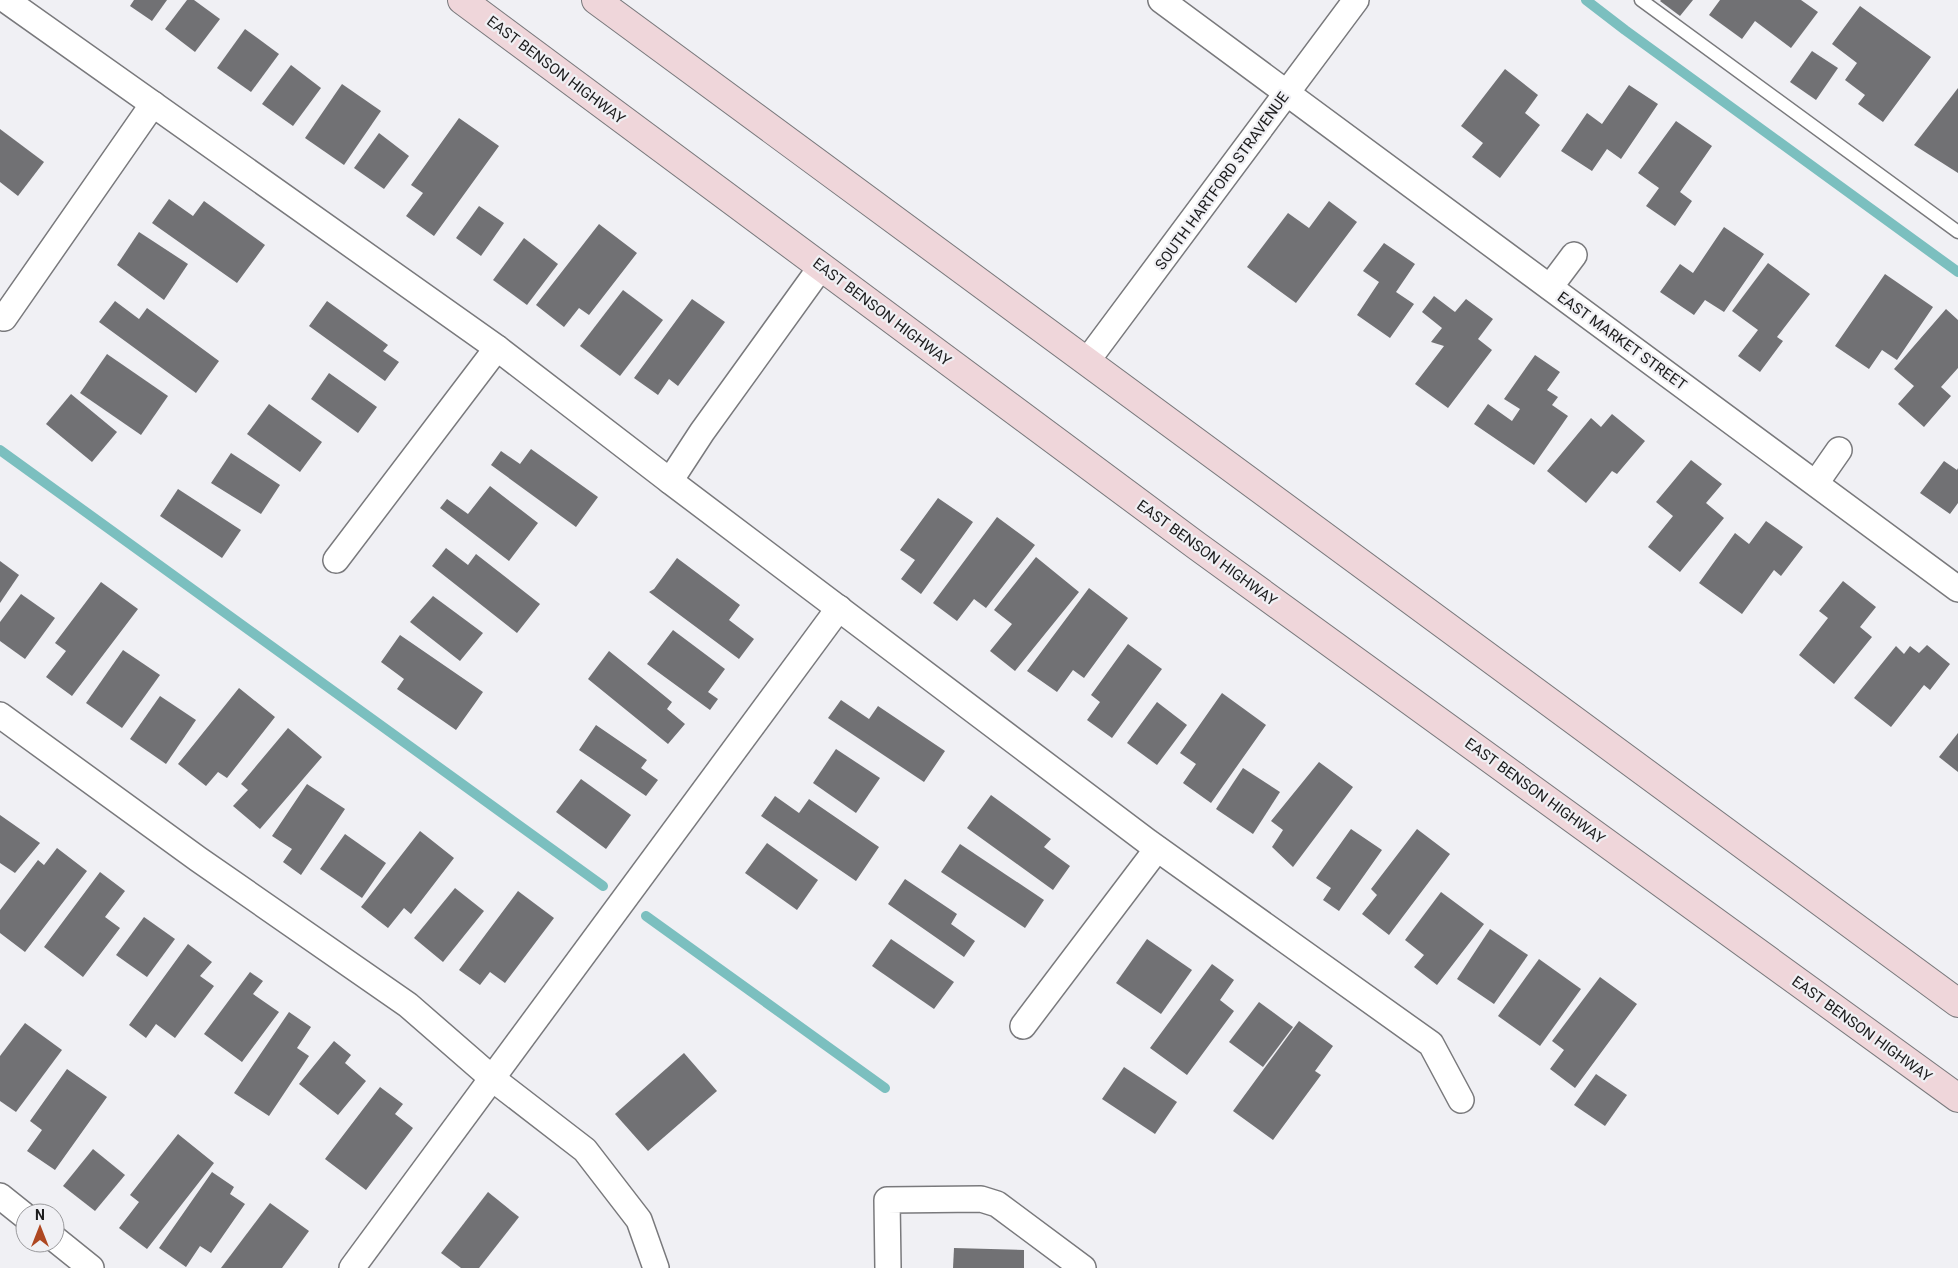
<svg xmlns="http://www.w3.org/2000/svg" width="1958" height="1268" viewBox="0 0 1958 1268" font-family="Roboto,sans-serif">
<rect width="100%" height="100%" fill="#f0f0f4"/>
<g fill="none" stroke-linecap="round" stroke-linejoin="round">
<g stroke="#7bbfbf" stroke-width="10">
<polyline points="1586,0 1625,30 1958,272"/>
<polyline points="0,450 603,886"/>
<polyline points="646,916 885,1088"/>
</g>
</g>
<g fill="#717174">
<polygon points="134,0 167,0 152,21 130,6"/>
<polygon points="187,0 194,0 220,19 195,52 165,29"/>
<polygon points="1661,0 1693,0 1680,16 1660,1"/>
<polygon points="1720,0 1801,0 1818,12 1791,48 1755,21 1742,39 1709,15"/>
<polygon points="1860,6 1931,57 1883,122 1858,104 1865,95 1845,80 1857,63 1832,44"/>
<polygon points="245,29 279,54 251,92 217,68"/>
<polygon points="1812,51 1838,68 1816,100 1790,82"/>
<polygon points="291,65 321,88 293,126 262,104"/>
<polygon points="1505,69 1538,95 1525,113 1540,125 1500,178 1472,157 1483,143 1461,126"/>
<polygon points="342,84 381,111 344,165 305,138"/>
<polygon points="1629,85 1658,104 1621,159 1607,149 1592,171 1561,151 1587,113 1602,124"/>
<polygon points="1958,88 1958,173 1914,145"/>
<polygon points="459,118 499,146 434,236 406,216 423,193 411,185"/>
<polygon points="1676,121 1712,146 1680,192 1692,201 1675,226 1646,206 1659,188 1638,173"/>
<polygon points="0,129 44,162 18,196 0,182"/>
<polygon points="379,133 409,156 384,189 354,168"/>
<polygon points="169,199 193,216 204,201 265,245 237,283 152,223"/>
<polygon points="1329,201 1357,222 1296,303 1247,267 1288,213 1309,228"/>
<polygon points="479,206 504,223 481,256 456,238"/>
<polygon points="599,224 637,253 589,315 579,308 564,327 536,305"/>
<polygon points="1724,227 1764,254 1724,312 1705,300 1694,315 1660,292 1680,264 1693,273"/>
<polygon points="139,232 188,264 164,300 117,265"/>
<polygon points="524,238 558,264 527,305 493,280"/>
<polygon points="1384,243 1415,264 1396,292 1414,304 1390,338 1357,315 1379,282 1363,271"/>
<polygon points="1768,263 1810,294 1777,337 1783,341 1760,372 1738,356 1758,330 1732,311"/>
<polygon points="1885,274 1933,307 1897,360 1882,350 1869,369 1835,346"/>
<polygon points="623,290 663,320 620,376 580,346"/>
<polygon points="1434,296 1455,312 1466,299 1493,319 1478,339 1492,350 1448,408 1415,384 1444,346 1431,342 1442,328 1422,312"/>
<polygon points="692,299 725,322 678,386 669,379 658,395 634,378"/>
<polygon points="115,301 139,319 147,308 219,361 196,393 99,322"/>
<polygon points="327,301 388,345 383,351 399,362 385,381 309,326"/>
<polygon points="1946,309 1958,320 1958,368 1941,387 1951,396 1924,427 1898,404 1914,386 1894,369"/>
<polygon points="107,354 168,396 141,435 80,393"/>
<polygon points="1535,355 1560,372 1547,390 1558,397 1552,405 1568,416 1534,465 1474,424 1488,404 1512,421 1520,409 1504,399"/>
<polygon points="329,373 377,407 358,433 311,399"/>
<polygon points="71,394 117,432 92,462 46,424"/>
<polygon points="269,404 322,442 300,472 247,434"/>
<polygon points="1612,414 1645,441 1617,474 1612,471 1586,503 1547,471 1591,418 1601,427"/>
<polygon points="531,449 598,497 576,527 491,465 501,451 520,464"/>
<polygon points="231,453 280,485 261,514 211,483"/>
<polygon points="1691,460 1722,484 1706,503 1724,518 1680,572 1648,547 1673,516 1656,502"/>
<polygon points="1944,461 1957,470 1958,468 1958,503 1950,514 1920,493"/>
<polygon points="490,486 538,523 509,561 440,508 447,499 468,514"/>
<polygon points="178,489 241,530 222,558 160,516"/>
<polygon points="938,498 973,522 921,594 901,579 915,560 900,550"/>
<polygon points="997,517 1035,545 986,608 974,599 957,621 933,603"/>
<polygon points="1766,521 1803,547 1781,576 1774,570 1742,614 1699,583 1735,533 1749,544"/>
<polygon points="446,548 468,565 476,554 540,604 517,633 432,566"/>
<polygon points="1036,557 1079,592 1015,671 990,651 1012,624 994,610"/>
<polygon points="677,558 740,605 729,620 754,639 739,659 649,592 654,589"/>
<polygon points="0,561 19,575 0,603"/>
<polygon points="1843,581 1876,607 1860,627 1872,637 1834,684 1799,655 1828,618 1819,611"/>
<polygon points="101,582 138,609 72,696 46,677 66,651 55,643"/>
<polygon points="1089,588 1128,618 1084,678 1073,670 1057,692 1027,671"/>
<polygon points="21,594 55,618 25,659 0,641 0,622"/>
<polygon points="433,596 483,633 460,661 410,622"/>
<polygon points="673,630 725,669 708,692 718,699 710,710 647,664"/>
<polygon points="400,635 483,692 456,730 397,689 404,679 381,662"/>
<polygon points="1128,644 1162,669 1112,738 1087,720 1100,702 1091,695"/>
<polygon points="1927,645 1950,664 1930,690 1924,685 1891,727 1854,698 1896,646 1904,654 1910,646 1919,653"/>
<polygon points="123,650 160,675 122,728 86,703"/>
<polygon points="609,651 672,702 667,709 685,724 668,744 588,679"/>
<polygon points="239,688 275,717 227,778 218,772 206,786 178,764"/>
<polygon points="1222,693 1266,725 1211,803 1183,783 1196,764 1180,753"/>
<polygon points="160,696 196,720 166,764 130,739"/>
<polygon points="841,700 869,719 878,706 945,751 924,782 828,718"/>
<polygon points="1157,702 1187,725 1157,765 1127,743"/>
<polygon points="596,725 647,760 641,768 658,780 646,796 579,750"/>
<polygon points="288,728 322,757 260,829 233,806 248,790 241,784"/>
<polygon points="1958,733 1958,772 1939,757"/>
<polygon points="836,749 880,778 856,813 813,783"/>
<polygon points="1319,762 1353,787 1293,867 1272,847 1283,830 1271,821"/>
<polygon points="1243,768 1280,792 1253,834 1216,809"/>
<polygon points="581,779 631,815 606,849 556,812"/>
<polygon points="307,784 345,809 301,875 283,862 292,849 272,836"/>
<polygon points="991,795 1051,839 1044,847 1070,866 1053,890 967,828"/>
<polygon points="775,796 799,813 809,799 879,847 856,881 761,816"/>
<polygon points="0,815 40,843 15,873 0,863"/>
<polygon points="1351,829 1382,850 1339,911 1323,900 1331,888 1316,878"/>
<polygon points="1417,829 1450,854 1389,935 1362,914 1377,895 1371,889"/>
<polygon points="420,831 454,858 411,914 404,908 388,928 361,907"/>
<polygon points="345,834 386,863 362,898 320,869"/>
<polygon points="767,843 818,880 797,910 745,873"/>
<polygon points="960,844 1044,900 1025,928 941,872"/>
<polygon points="57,848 87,871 25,952 0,933 0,910 38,860 44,865"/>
<polygon points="100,872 125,891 105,917 120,928 83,977 44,947"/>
<polygon points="905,879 957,914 951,924 975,941 964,957 888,904"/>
<polygon points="455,888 484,911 443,962 414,938"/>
<polygon points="518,891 554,918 505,983 490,972 480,985 459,970"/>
<polygon points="1441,892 1484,924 1437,985 1414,967 1424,955 1405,940"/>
<polygon points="144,917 175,939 147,977 116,955"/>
<polygon points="1490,929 1528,955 1494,1004 1457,979"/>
<polygon points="891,939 954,982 934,1009 872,966"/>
<polygon points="1147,939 1192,970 1161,1014 1116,983"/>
<polygon points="188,944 212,962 200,976 214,986 175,1038 156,1024 146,1038 129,1025"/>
<polygon points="1539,959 1581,989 1540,1046 1498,1016"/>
<polygon points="1212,964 1234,980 1220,1000 1234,1011 1187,1075 1150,1048"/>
<polygon points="250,972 263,981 253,994 279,1012 242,1062 204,1034"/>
<polygon points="1600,977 1637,1004 1575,1088 1550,1069 1564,1050 1552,1041"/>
<polygon points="1259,1002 1293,1027 1263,1067 1229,1042"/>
<polygon points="289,1012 311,1027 297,1048 309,1056 269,1116 234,1093"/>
<polygon points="1299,1021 1333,1046 1315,1071 1321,1075 1273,1140 1233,1111"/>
<polygon points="25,1023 62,1050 16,1112 0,1101 0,1056"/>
<polygon points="334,1041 351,1055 345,1063 366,1081 338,1115 299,1084"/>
<polygon points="684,1053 717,1091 648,1151 615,1114"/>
<polygon points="1124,1067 1177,1102 1155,1134 1102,1099"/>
<polygon points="67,1069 107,1097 55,1170 27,1151 42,1130 30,1121"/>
<polygon points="1596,1074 1627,1095 1605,1126 1574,1105"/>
<polygon points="380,1087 403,1104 395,1114 413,1128 366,1190 325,1159"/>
<polygon points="178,1134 214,1163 147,1249 119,1228 139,1202 130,1195"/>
<polygon points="93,1149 125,1175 95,1211 63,1186"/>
<polygon points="212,1172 234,1187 230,1194 245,1204 211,1253 200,1246 186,1267 159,1248"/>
<polygon points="488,1192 519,1217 479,1268 461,1268 441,1253"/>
<polygon points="270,1203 309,1231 282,1268 221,1268"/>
<polygon points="954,1248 1024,1250 1024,1268 953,1268"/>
</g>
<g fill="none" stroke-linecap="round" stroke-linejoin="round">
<g stroke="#79797c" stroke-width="15">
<polyline id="lane" points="1641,0 1958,232"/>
</g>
<g stroke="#79797c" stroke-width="28">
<g id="street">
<polyline points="6,0 497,348 670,481 702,432 821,267"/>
<polyline points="1161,0 1958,589"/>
<polyline points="1550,287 1574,255"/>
<polyline points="4,318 153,104"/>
<polyline points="1087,361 1356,0"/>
<polyline points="670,481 1148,842 1431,1044 1461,1100"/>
<polyline points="1816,483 1839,450"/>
<polyline points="336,560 497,348"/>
<polyline points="0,715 198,859 408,1005 493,1079 585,1150 639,1220 656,1268"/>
<polyline points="1023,1026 1157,849"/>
<polyline points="0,1196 25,1216"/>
<polyline points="55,1239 91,1268"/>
<polyline points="352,1268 839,608"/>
<polyline points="888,1268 887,1200 981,1199 997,1204 1083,1268"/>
</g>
</g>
<g stroke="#79797c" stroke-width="30">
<g id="secondary">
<polyline points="462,0 1197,546 1958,1098"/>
<polyline points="596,0 1958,1003"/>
</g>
</g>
<use href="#lane" stroke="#fff" stroke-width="12"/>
<use href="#street" stroke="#fff" stroke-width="25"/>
<use href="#secondary" stroke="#efd6da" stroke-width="28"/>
</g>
<g text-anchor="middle" stroke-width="4.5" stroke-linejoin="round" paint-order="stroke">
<g font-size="15" fill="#1c1c1d" stroke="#f0f0f4">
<text transform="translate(556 70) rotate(37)" y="5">EAST BENSON HIGHWAY</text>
<text transform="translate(1222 181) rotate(-54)" y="5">SOUTH HARTFORD STRAVENUE</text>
<text transform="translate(882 312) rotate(37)" y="5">EAST BENSON HIGHWAY</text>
<text transform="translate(1622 341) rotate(36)" y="5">EAST MARKET STREET</text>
<text transform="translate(1207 553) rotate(36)" y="5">EAST BENSON HIGHWAY</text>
<text transform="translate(1535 791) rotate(36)" y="5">EAST BENSON HIGHWAY</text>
<text transform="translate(1862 1029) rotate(36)" y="5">EAST BENSON HIGHWAY</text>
</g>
</g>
<g transform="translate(40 1228)"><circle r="24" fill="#f0f0f4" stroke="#9b9b9e"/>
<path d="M0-4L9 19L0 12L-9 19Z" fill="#ae4721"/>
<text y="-8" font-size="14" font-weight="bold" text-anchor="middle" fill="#1c1c1d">N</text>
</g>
</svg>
